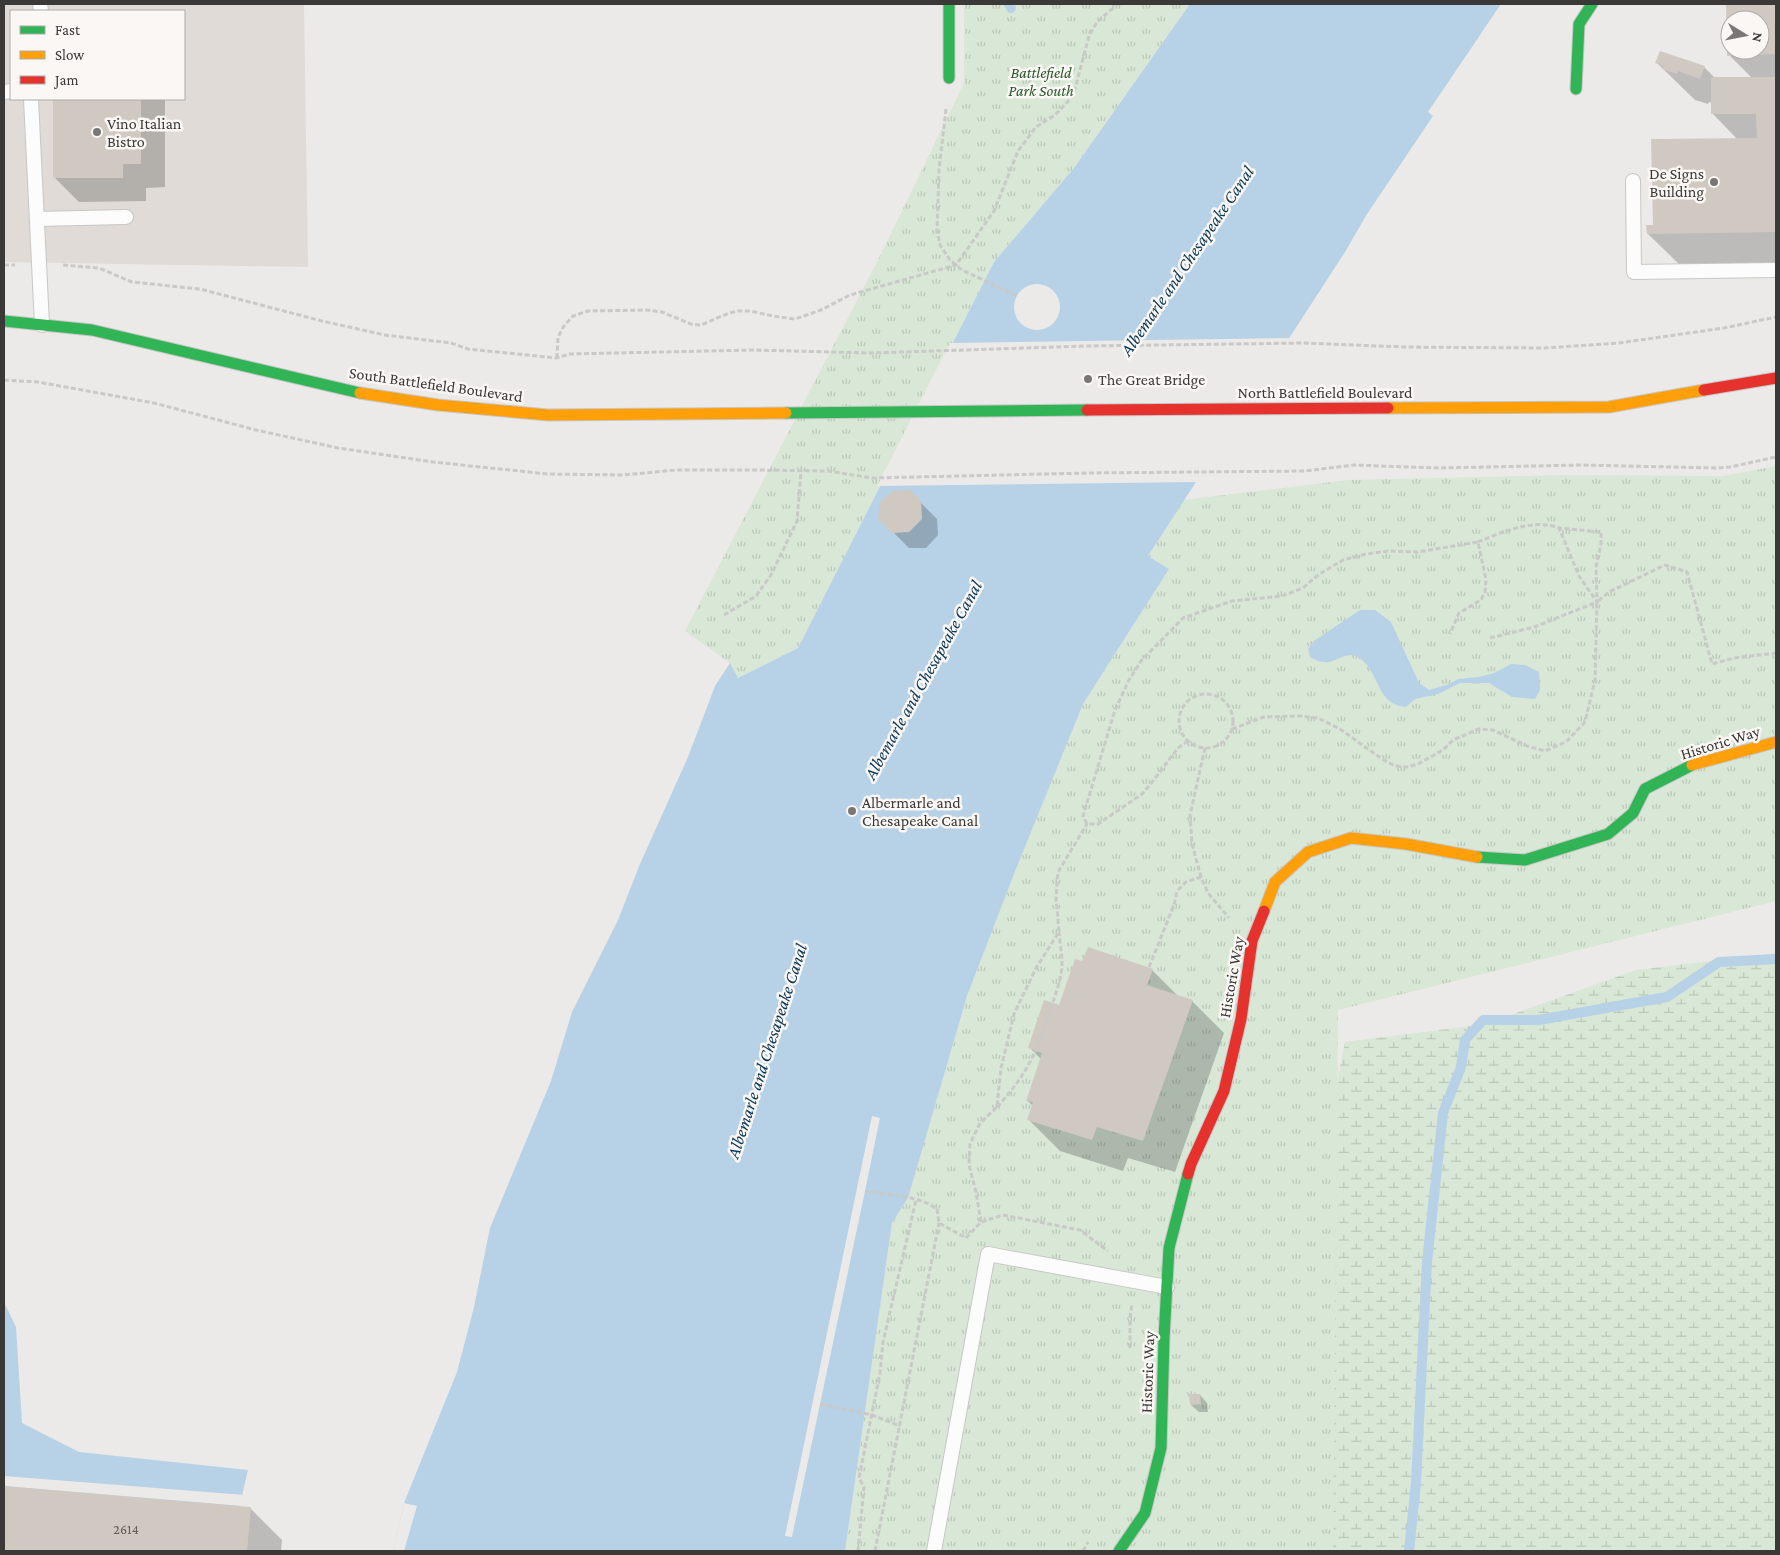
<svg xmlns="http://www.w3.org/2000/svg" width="1780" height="1555" viewBox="0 0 1780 1555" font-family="'Crimson Pro',serif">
<defs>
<pattern id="wetland-marsh" width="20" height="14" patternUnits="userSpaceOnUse" patternTransform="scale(1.25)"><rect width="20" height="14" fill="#d8e7d6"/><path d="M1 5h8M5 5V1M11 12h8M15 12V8" fill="none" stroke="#bac7b8"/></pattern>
<pattern id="park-tufts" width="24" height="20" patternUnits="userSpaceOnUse" patternTransform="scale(1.25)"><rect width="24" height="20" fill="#d8e7d6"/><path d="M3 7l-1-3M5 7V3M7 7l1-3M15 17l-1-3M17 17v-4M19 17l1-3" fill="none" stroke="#bac7b8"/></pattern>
</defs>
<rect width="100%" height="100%" fill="#eceae8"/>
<path fill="#e0dbd6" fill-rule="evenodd" d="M4,4H304L308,267L4,262ZM11,11H184V99H11Z"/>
<polygon fill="url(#wetland-marsh)" points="1776,953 1776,1551 1322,1551 1330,1117 1345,1042 1486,1024 1636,970"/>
<g fill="url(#park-tufts)">
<polygon points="964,4 1190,4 1074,168 994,262 798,648 738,678 730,663 685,631 881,254 964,83"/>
<polygon points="1776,466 1776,901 1338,1010 1333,1551 845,1551 892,1223 908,1198 967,996 1016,869 1083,704 1169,569 1148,556 1183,500 1349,480 1565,475 1723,476"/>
</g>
<g fill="#b7d1e7">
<polygon points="1190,4 1501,4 1428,112 1433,116 1367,214 1345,252 1148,556 1169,569 1083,704 1016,869 967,996 908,1198 892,1223 845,1551 393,1551 404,1503 457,1372 474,1307 490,1228 551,1081 572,1012 618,920 640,864 688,757 715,686 730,663 738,678 798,648 994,262 1074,168"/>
<path d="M1360,610H1375L1391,622L1419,683L1429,690L1447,685L1458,679L1479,677L1494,673L1511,664L1525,665L1539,672L1540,690L1535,699L1512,697L1489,683H1460L1438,694L1415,699L1406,707C1376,704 1381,676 1361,659C1349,649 1339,661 1328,662C1321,663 1316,660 1310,657L1308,649L1314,641Z"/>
<polygon points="4,1302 16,1327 22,1423 79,1452 248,1470 229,1551 4,1551"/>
</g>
<g fill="#eceae8">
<circle cx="1037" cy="307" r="23"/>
<polygon points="1292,338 1198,482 877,486 950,343"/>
<polygon points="872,1116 880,1118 865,1191 792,1537 785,1536"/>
<polygon points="4,1476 245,1495 242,1506 4,1486"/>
<polygon points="404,1503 417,1506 404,1551 393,1551"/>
</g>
<g fill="#0003" fill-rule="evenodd">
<path d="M1727,4H1776V264L1680,265L1648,234L1738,140L1713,114L1712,103L1709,102L1708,104L1695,100L1657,63L1704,67L1716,79L1752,78L1729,55ZM1730,20H1760V50H1730Z"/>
<polygon points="61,99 165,99 165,187 146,188 146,201 79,202 55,178"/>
<polygon points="909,491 937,519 938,535 926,548 909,548 880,519"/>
<polygon points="1152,970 1179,997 1192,1001 1224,1033 1175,1172 1128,1158 1123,1171 1060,1151 1028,1119 1033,1106 1028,1101 1041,1059 1029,1047 1060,1006"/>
<polygon points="1200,1395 1207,1403 1208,1412 1199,1412 1191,1405"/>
<polygon points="4,1487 250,1508 282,1540 281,1551 4,1551"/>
</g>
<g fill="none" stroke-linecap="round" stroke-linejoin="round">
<g stroke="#b7d1e7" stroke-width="10">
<polyline points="1009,4 1011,8"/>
<polyline points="1409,1551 1416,1483 1427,1262 1443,1113 1461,1067 1465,1040 1483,1020 1539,1020 1667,997 1719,962 1776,959"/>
</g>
</g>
<g fill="#d0c9c2" fill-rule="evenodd">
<path d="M1726,4H1776V54L1727,56ZM1730,20H1760V50H1730Z"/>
<polygon points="1660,51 1705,66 1700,79 1678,71 1677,74 1662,69 1663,66 1655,63"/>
<polygon points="1711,77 1776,77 1776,232 1647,234 1646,225 1653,225 1651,139 1757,138 1756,114 1711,114"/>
<polygon points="53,99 141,99 141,164 123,164 123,178 53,178"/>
<polygon points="910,490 921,501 922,519 909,532 892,533 878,519 880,502 893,491"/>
<polygon points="1088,947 1153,969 1147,985 1193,1000 1143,1141 1097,1127 1092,1140 1027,1120 1033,1102 1026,1101 1042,1053 1028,1048 1044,1000 1059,1005 1075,959 1082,961"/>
<polygon points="1189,1394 1200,1394 1201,1404 1190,1405"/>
<polygon points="4,1486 251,1507 247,1551 4,1551"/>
</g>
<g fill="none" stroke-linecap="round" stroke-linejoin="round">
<g stroke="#c8c7c6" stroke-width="16">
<g id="lane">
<polyline points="40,4 41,11"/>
<polyline points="4,92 11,91"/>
<polyline points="31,99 42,325"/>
<polyline points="1633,181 1634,272 1776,270"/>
<polyline points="37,219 126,217"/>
<polyline points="934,1551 988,1254 1167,1287"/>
</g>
</g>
<g stroke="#c8c7c6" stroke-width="13">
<g id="fast">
<polyline points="949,4 949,78"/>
<polyline points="1576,89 1579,24 1592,4"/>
<polyline points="4,321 92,330 360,393"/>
<polyline points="786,413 1087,410"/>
<polyline points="1477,857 1525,860 1608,834 1633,813 1645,789 1692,765"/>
<polyline points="1119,1551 1145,1513 1161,1448 1164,1338 1169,1248 1188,1174"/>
</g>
</g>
<g stroke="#c8c7c6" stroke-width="13">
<g id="slow">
<polyline points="360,393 438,405 548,415 786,413"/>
<polyline points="1388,408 1609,407 1704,390"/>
<polyline points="1692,765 1776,742"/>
<polyline points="1264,911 1275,882 1308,852 1351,838 1406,844 1477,857"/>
</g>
</g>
<g stroke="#c8c7c6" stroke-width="13">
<g id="jam">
<polyline points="1704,390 1776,378"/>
<polyline points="1087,410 1388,408"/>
<polyline points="1188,1174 1191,1164 1224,1091 1241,1019 1252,941 1264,911"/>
</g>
</g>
<g stroke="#c9c9c8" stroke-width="3" stroke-dasharray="5 2.5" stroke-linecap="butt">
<polyline points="946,109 939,170 937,230 940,245 950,260 962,270 1017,296"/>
<polyline points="4,265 15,265"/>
<polyline points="63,265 99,268 132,282 200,289 322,321 385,335 451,343 468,349 556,358 570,354 754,350 870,353 1087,346 1304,343 1403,347 1544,348 1619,343 1724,328 1776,317"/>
<polyline points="557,358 558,337 564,326 573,316 588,311 647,310 662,312 691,324 701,325 729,313 738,311 750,311 773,316 795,319 821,310 850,295 956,265 994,211 1018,151 1036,127 1055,115 1073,96 1089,36 1097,22 1118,4"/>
<polyline points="4,380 38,382 154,403 256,430 338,448 433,462 548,474 623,475 676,470 758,470 828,471 872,478 1088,473 1305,471 1354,465 1438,468 1581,465 1717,468 1730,467 1776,457"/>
<path d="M1478,542C1503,532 1533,518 1559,528L1579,576L1597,602L1596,567L1601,544V532L1559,528"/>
<polyline points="724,615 756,596 771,575 797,521 801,471"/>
<polyline points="1490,638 1534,627 1597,602"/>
<circle cx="1206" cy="721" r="27"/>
<polyline points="1232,729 1264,717 1300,716 1318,718 1340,729 1382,759 1395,766 1407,767 1418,764 1443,750 1453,740 1479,729 1493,730 1527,746 1545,751 1566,742 1585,722 1595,680 1597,602 1609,592 1665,565 1687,572 1712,664 1734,658 1776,653"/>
<polyline points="1188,741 1178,748 1153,781 1142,794 1098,824 1087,824 1083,816 1115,710 1129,680 1141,661 1183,618 1232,601 1282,596 1303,588 1318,575 1343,560 1366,554 1388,551 1418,552 1478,542 1486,580 1485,592 1481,600 1459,613 1450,634"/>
<polyline points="1205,748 1190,815 1192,844 1201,877 1208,893 1229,918"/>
<polyline points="1149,967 1174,905 1177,891 1186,882 1201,877"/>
<path d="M997,1107C1029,1073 1040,1045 1053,1002C1057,990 1062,976 1062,964C1062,954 1060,943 1059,933"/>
<path d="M865,1191C888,1195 918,1195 937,1209L939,1223L966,1238L981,1222L1003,1215L1080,1230L1108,1251"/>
<polyline points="981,1222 976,1192 969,1165 970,1144 980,1123 997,1107 1001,1068 1014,1014 1036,968 1059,932 1056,897 1058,872 1087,824"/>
<polyline points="1130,1348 1130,1317 1132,1304"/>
<polyline points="820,1404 872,1415 900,1426"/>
<polyline points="858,1551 864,1487 859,1478 880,1373 883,1342 916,1200"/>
<polyline points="875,1551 939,1223"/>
<polyline points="1083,1551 1088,1542"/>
</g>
<use href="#lane" stroke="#fcfcfc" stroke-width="14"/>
<use href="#fast" stroke="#30b455" stroke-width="11"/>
<use href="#slow" stroke="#ff9f0a" stroke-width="11"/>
<use href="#jam" stroke="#e5322d" stroke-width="11"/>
</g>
<g fill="#787776" stroke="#faf7f4" stroke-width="2">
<circle cx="97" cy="132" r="5"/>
<circle cx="1714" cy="182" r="5"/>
<circle cx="1088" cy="379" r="5"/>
<circle cx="852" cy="811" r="5"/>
</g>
<g text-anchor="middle" stroke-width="5" stroke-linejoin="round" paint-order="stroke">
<g font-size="14" fill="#605d5a">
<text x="126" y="1534">2614</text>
</g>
<g font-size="16" font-style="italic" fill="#27582b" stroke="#faf7f4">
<text x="1041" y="78">Battlefield<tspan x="1041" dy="18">Park South</tspan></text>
</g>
<g font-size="16" fill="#3a3938" stroke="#faf7f4" text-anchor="start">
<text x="107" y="129">Vino Italian<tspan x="107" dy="18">Bistro</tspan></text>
<text x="1704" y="179" text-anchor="end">De Signs<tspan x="1704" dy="18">Building</tspan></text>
<text x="1098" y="385">The Great Bridge</text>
<text x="862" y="808">Albermarle and<tspan x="862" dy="18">Chesapeake Canal</tspan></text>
</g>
<g font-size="16" fill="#3a3938" stroke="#faf7f4">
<text transform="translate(436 384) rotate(8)" y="6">South Battlefield Boulevard</text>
<text x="1325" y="398">North Battlefield Boulevard</text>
<text transform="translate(1720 742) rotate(-17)" y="6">Historic Way</text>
<text transform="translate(1231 977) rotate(-80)" y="6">Historic Way</text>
<text transform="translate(1147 1372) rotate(-88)" y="6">Historic Way</text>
</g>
<g font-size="18" font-style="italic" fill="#093756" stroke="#faf7f4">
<text transform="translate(1187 261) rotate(-56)" y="6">Albemarle and Chesapeake Canal</text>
<text transform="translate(923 680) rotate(-61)" y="6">Albemarle and Chesapeake Canal</text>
<text transform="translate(767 1051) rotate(-72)" y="6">Albemarle and Chesapeake Canal</text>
</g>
</g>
<rect width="1780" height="1555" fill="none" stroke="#3a3938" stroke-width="10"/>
<rect x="10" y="10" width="175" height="90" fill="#faf7f4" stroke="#adaba9"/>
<rect x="20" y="26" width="25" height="8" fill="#30b455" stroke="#adaba9"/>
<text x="55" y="35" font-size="15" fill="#3a3938">Fast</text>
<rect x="20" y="51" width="25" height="8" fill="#ff9f0a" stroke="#adaba9"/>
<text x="55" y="60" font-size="15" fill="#3a3938">Slow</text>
<rect x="20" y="76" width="25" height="8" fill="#e5322d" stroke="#adaba9"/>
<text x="55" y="85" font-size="15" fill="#3a3938">Jam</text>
<g transform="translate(1745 35) rotate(100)"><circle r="24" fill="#faf7f4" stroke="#adaba9"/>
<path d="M0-4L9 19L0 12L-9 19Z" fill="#787776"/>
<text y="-8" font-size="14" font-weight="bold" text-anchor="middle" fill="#3a3938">N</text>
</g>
</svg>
